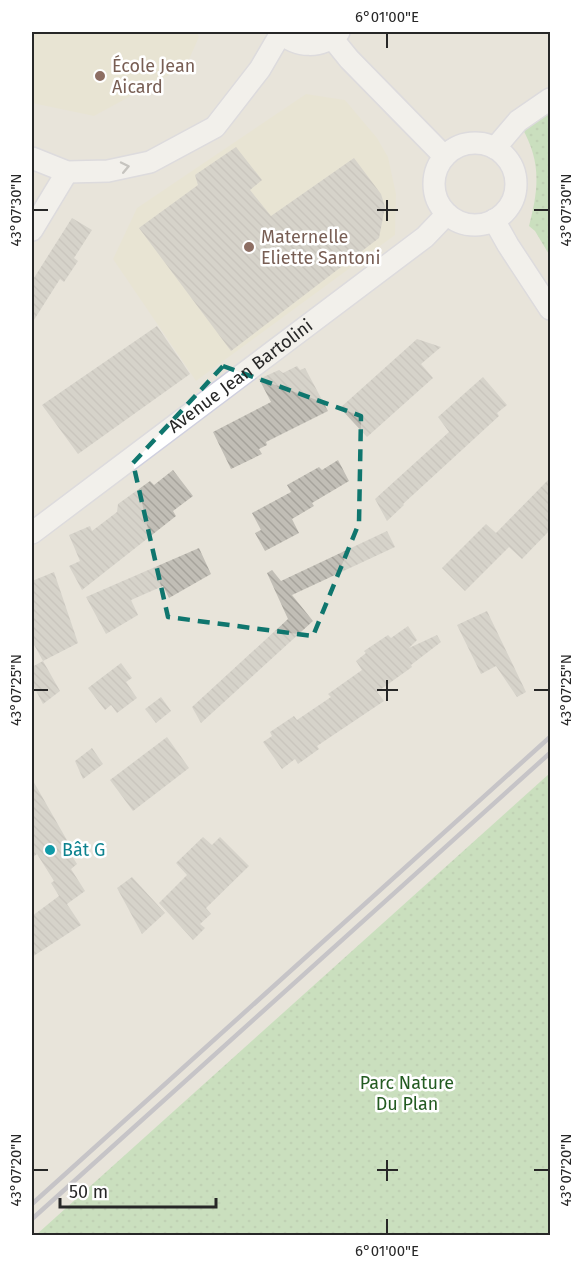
<svg xmlns="http://www.w3.org/2000/svg" width="582" height="1267" viewBox="0 0 582 1267" font-family="'Fira Sans',sans-serif">
<defs>
<pattern id="park-dots" width="8" height="8" patternUnits="userSpaceOnUse" patternTransform="scale(1.5)"><rect width="8" height="8" fill="#a7d99c"/><path d="M2 2h.1M6 6h.1" fill="none" stroke="#90ba86" stroke-width="1.8" stroke-linecap="round"/></pattern>
<pattern id="building-back-hatch" width="6" height="6" patternUnits="userSpaceOnUse" patternTransform="scale(1.5)"><rect width="6" height="6" fill="#c1beb6"/><path d="M-1 5l2 2M0 0l6 6M5-1l2 2" fill="none" stroke="#a6a39c"/></pattern>
</defs>
<rect width="100%" height="100%" fill="#e8e4da"/>
<g fill="#e8e4cb">
<polygon points="32,32 197,32 199,37 186,66 94,116 32,103"/>
<polygon points="306,94 345,100 377,138 388,157 396,194 395,235 196,381 113,259 137,208"/>
</g>
<g fill="url(#park-dots)">
<path d="M550,99V256L535,231L529,226C540,185 541,158 518,121Z"/>
<polygon points="550,773 550,1235 36,1235"/>
</g>
<g fill="url(#building-back-hatch)">
<polygon points="236,147 262,180 250,190 271,216 354,158 381,194 385,207 379,238 231,351 139,228 198,185 195,175"/>
<polygon points="72,218 92,230 74,258 78,261 64,282 60,279 32,323 32,281"/>
<polygon points="157,326 190,374 78,454 42,405"/>
<polygon points="417,339 441,347 421,364 433,378 367,437 340,408"/>
<polygon points="297,366 300,370 305,368 328,411 266,442 267,445 259,449 262,454 231,469 213,432 271,402 259,379 279,370 283,373"/>
<polygon points="483,377 507,405 497,413 499,416 403,504 404,505 387,521 375,499 449,432 438,417"/>
<polygon points="338,460 349,481 312,503 314,506 292,519 299,533 265,551 255,533 261,530 252,513 291,492 287,485 319,467 322,470"/>
<polygon points="173,470 193,496 173,511 176,516 82,590 69,566 80,561 69,535 90,526 92,531 117,512 118,504 150,481 154,485"/>
<polygon points="550,478 550,530 522,559 509,547 465,591 442,568 486,524 496,533"/>
<polygon points="387,531 395,547 292,595 313,621 201,723 192,707 288,619 267,573 272,570 281,581"/>
<polygon points="199,548 211,574 169,598 163,586 131,600 138,615 106,634 86,597"/>
<polygon points="54,572 78,643 43,661 32,641 32,581"/>
<polygon points="487,611 526,692 517,697 496,666 481,674 457,625"/>
<polygon points="408,626 417,640 409,648 437,635 441,642 411,665 412,667 377,692 384,701 317,746 319,749 298,764 295,759 282,769 263,742 272,736 270,732 294,716 297,720 331,697 328,694 362,670 356,661 366,653 364,651 388,635 391,638"/>
<polygon points="43,661 60,691 43,704 32,683 32,667"/>
<polygon points="121,663 132,678 126,682 137,698 117,713 111,705 105,710 88,688"/>
<polygon points="161,697 171,711 156,723 145,709"/>
<polygon points="167,737 189,768 133,811 110,780"/>
<polygon points="92,748 103,764 83,779 75,761"/>
<polygon points="32,779 68,842 65,845 77,864 71,869 85,891 67,904 81,925 32,957 32,916 59,896 51,883 54,881 37,854 32,858"/>
<polygon points="203,837 212,845 220,837 249,866 206,908 211,914 200,924 205,928 193,940 159,903 187,875 176,863"/>
<polygon points="132,877 165,913 142,934 117,888"/>
</g>
<g fill="none" stroke-linecap="round" stroke-linejoin="round">
<g stroke="#d0d0df" stroke-width="24">
<g id="minor">
<path d="M280,32C297,48 321,49 339,32"/>
<polyline points="332,38 349,59 444,156"/>
<circle cx="475" cy="184" r="41"/>
<polyline points="495,148 518,121 550,99"/>
<polyline points="32,158 67,172 108,171 150,162 215,127 260,69 281,33"/>
<polyline points="494,220 508,245 550,309"/>
<polyline points="32,230 67,172"/>
<path id="s1" d="M32,533L425,237L447,214"/>
</g>
</g>
<use href="#minor" stroke="#fff" stroke-width="21"/>
<g stroke="#9e9eb0" stroke-width="4.5">
<polyline points="32,1204 550,737"/>
<polyline points="32,1219 550,753"/>
</g>
</g>
<defs><path id="oneway-chevron" d="M-2-3.5L2.5 0L-2 3.5" fill="none" stroke-width="1.6" stroke-linecap="round" stroke-linejoin="round" transform="scale(1.5)"/></defs>
<use stroke="#9e9e9e" href="#oneway-chevron" transform="translate(125 167) rotate(-12)"/>
<path d="M0 0H582V1267H0ZM223,366L361,416L359,523L313,636L168,617L133,463Z" fill="#e8e4da" fill-opacity=".55" fill-rule="evenodd"/>
<path fill="none" stroke="#0f766e" stroke-width="4.5" stroke-dasharray="12 8" stroke-linejoin="round" d="M223,366L361,416L359,523L313,636L168,617L133,463Z"/>
<path fill="none" stroke="#272727" stroke-width="2" d="M387,33V48M387,200V221M33,210H48M377,210H398M534,210H549M387,680V701M33,690H48M377,690H398M534,690H549M387,1160V1181M33,1170H48M377,1170H398M534,1170H549M387,1219V1234"/>
<g fill="#8d6e63" stroke="#fff" stroke-width="2">
<circle cx="100" cy="76" r="6"/>
<circle cx="249" cy="247" r="6"/>
</g>
<circle fill="#0f9aa8" stroke="#fff" stroke-width="2" cx="50" cy="850" r="6"/>
<g text-anchor="middle" stroke-width="5" stroke-linejoin="round" paint-order="stroke">
<g font-size="18" fill="#785e54" stroke="#fff" text-anchor="start">
<text x="112" y="72">École Jean<tspan x="112" dy="21">Aicard</tspan></text>
<text x="261" y="243">Maternelle<tspan x="261" dy="21">Eliette Santoni</tspan></text>
</g>
<g font-size="18" fill="#272727" stroke="#fff">
<text dy="6" stroke="none"><textPath href="#s1" startOffset="261">Avenue Jean Bartolini</textPath></text>
</g>
<g font-size="18" fill="#0d838f" stroke="#fff" text-anchor="start">
<text x="62" y="856">Bât G</text>
</g>
<g font-size="18" fill="#235b21" stroke="#fff">
<text x="407" y="1089">Parc Nature<tspan x="407" dy="21">Du Plan</tspan></text>
</g>
</g>
<rect width="582" height="1267" fill="none" stroke="#ffffff" stroke-width="66"/>
<path d="M60 1198v9h156v-9" fill="none" stroke="#272727" stroke-width="3"/>
<text x="69" y="1198" font-size="18" fill="#272727" stroke="#ffffff" stroke-width="4.5" paint-order="stroke">50 m</text>
<rect x="33" y="33" width="516" height="1201" fill="none" stroke="#272727" stroke-width="2"/>
<g font-size="15" text-anchor="middle" fill="#272727">
<text x="387" y="22">6°01'00"E</text>
<text transform="translate(16 210) rotate(-90)" y="5">43°07'30"N</text>
<text transform="translate(566 210) rotate(-90)" y="5">43°07'30"N</text>
<text transform="translate(16 690) rotate(-90)" y="5">43°07'25"N</text>
<text transform="translate(566 690) rotate(-90)" y="5">43°07'25"N</text>
<text transform="translate(16 1170) rotate(-90)" y="5">43°07'20"N</text>
<text transform="translate(566 1170) rotate(-90)" y="5">43°07'20"N</text>
<text x="387" y="1256">6°01'00"E</text>
</g>
</svg>
